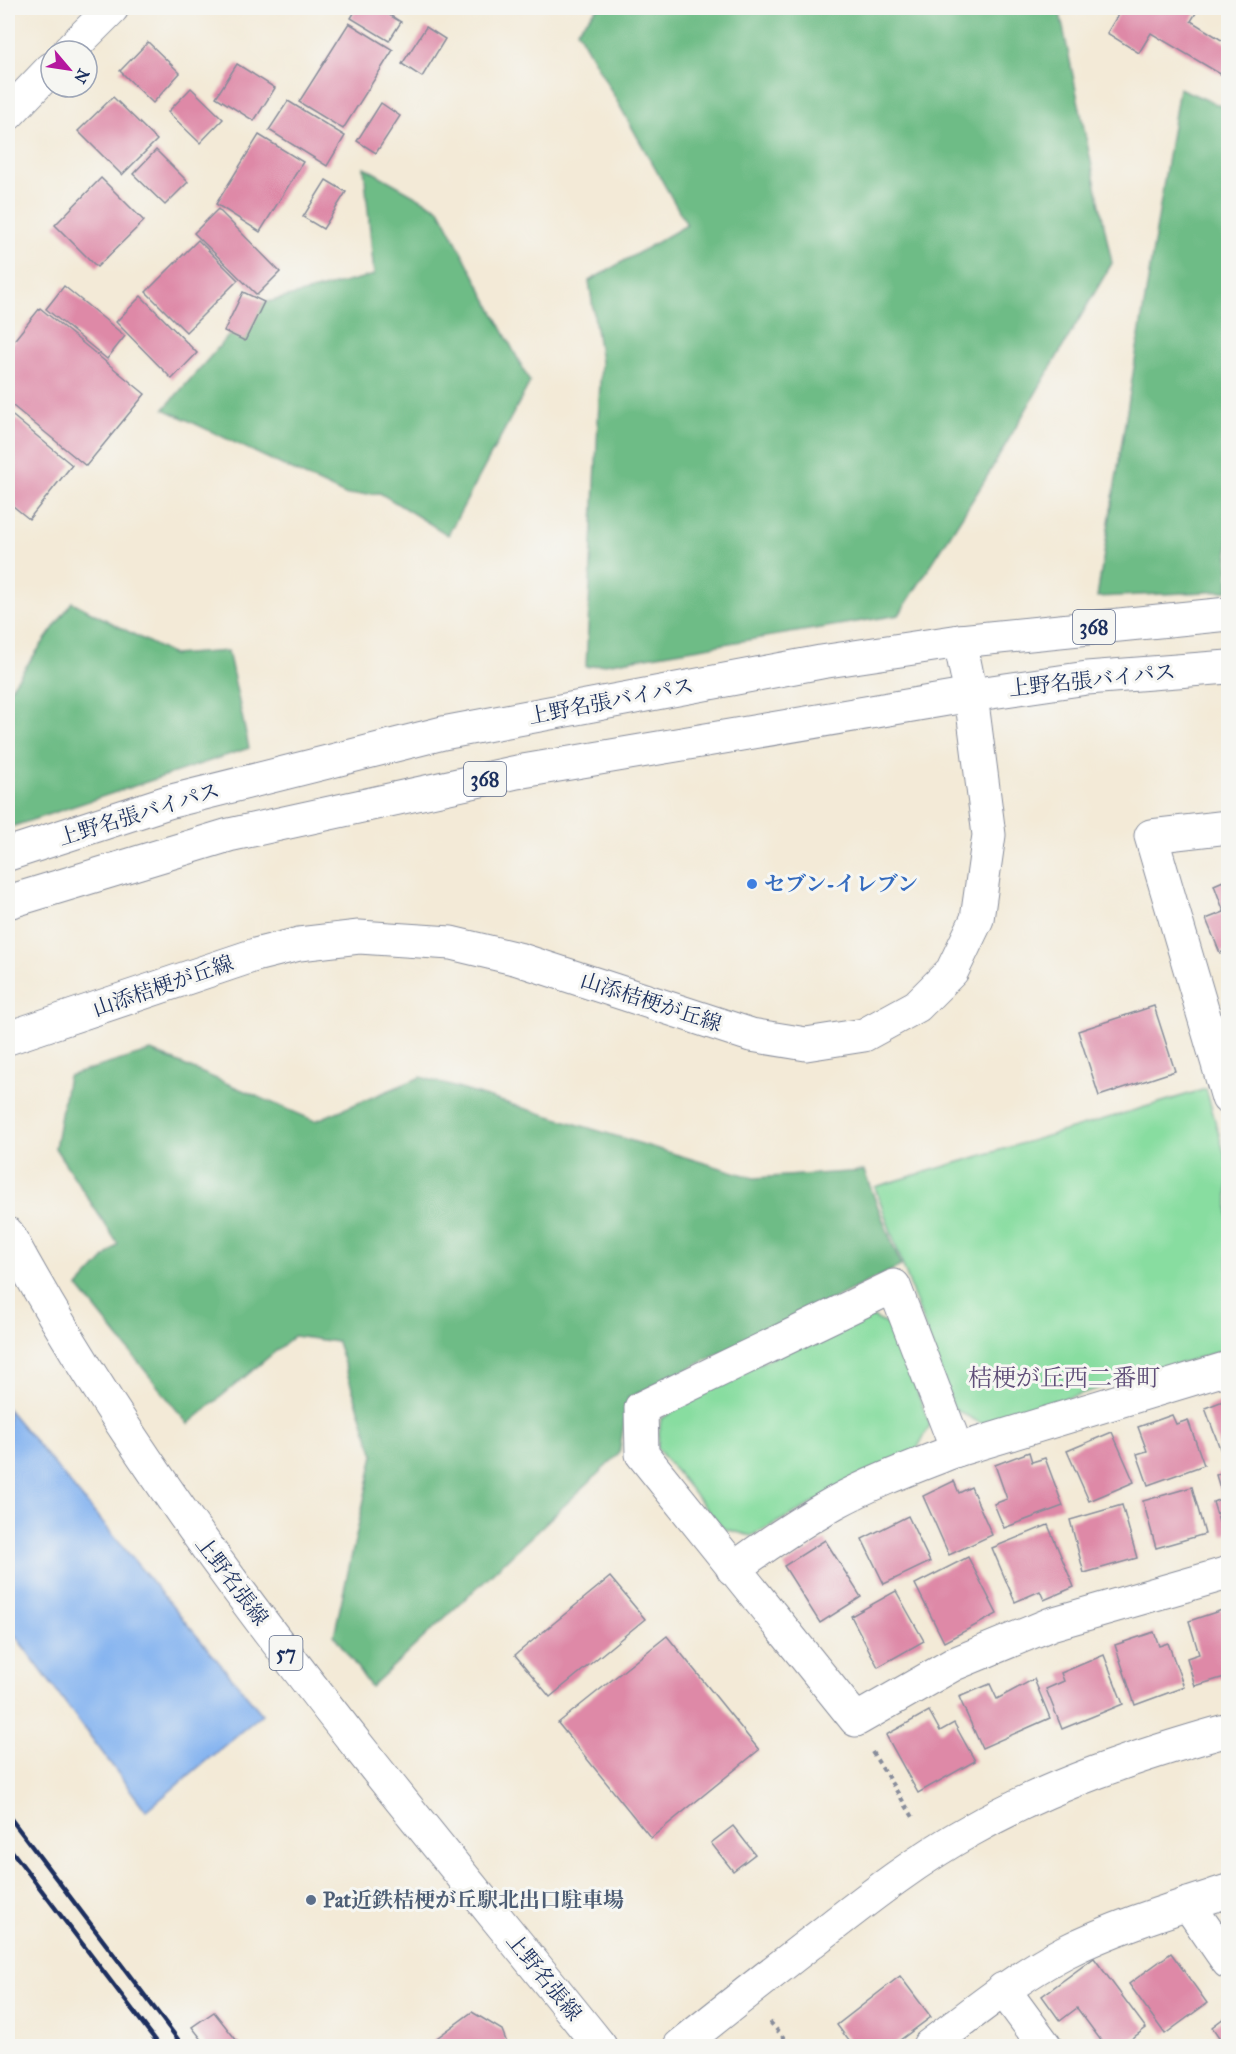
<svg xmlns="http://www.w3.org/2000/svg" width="1236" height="2054" viewBox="0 0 1236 2054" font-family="'IM FELL Great Primer','Noto Serif JP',serif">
<rect width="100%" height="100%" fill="#f6f6f2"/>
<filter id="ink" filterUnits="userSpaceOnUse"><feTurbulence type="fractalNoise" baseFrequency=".0167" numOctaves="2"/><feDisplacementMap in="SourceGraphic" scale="12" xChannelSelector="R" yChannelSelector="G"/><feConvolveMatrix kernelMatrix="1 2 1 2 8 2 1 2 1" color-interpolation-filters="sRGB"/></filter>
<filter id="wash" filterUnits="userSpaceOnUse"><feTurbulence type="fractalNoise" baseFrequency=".008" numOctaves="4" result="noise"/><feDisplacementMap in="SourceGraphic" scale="24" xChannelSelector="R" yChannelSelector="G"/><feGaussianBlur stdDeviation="1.35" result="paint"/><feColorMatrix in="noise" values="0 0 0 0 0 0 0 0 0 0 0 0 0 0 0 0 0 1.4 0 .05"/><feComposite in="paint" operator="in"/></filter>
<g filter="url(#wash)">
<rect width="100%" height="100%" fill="#f3ead7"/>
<g fill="#88dda0" stroke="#52867f" stroke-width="1.5">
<polygon points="1206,1089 1228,1166 1228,1349 982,1424 954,1409 875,1187"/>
<polygon points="865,1313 892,1327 930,1425 917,1449 751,1536 722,1528 657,1448 661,1419 727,1379"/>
</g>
<g fill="#6ebc86" stroke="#447672" stroke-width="1.5">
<polygon points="598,8 1059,8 1112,263 982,485 899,615 586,667 601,362 589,281 687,225 577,30"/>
<polygon points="1179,88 1228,109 1228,591 1097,597"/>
<polygon points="364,167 439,209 530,382 448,535 380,493 345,495 164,409 256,305 374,275"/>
<polygon points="72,602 173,655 228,651 249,748 8,828 8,692"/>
<polygon points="151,1051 315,1121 421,1077 754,1178 864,1171 901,1266 628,1398 619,1454 371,1687 334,1635 374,1455 337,1342 294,1336 188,1424 78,1287 118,1244 55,1148 68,1076"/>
</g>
<polygon fill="#85b4f0" stroke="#5072a7" stroke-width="1.5" points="8,1409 262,1714 146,1811 8,1626"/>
<g id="blocks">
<g fill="#de89a7">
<polygon points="357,8 378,8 401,22 389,41 351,18"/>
<polygon points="1122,8 1199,8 1191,21 1228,44 1228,65 1222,75 1151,33 1139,53 1107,33"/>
<polygon points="349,23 393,50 343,129 299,102"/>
<polygon points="426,27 445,39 422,77 402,64"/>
<polygon points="148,42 180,73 153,103 120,71"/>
<polygon points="237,64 275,88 254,121 216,97"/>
<polygon points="191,88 223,119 200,143 168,112"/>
<polygon points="113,97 157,140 122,175 78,131"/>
<polygon points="288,101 345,136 327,166 269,130"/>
<polygon points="381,103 400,116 376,153 357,141"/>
<polygon points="259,135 303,162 260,232 216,204"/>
<polygon points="156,150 188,182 165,205 133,174"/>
<polygon points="101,178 144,221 97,267 55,225"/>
<polygon points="326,180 346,192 323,229 303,217"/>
<polygon points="218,209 280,272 257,295 194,233"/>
<polygon points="198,240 238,280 186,332 146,292"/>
<polygon points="64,286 125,336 107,359 46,309"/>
<polygon points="243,292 264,302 245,341 224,331"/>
<polygon points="141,296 197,353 172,379 116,322"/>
<polygon points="40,308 145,394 86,466 8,402 8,348"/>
<polygon points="8,412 72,465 29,519 8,502"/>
<polygon points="1228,879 1228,950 1220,953 1206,919 1224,912 1214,885"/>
<polygon points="1154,1006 1175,1071 1099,1096 1078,1031"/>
<polygon points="1228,1399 1228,1461 1225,1462 1205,1408"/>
<polygon points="1172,1415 1176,1424 1188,1420 1204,1465 1148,1485 1137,1454 1147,1451 1138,1427"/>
<polygon points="1112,1432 1134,1482 1089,1501 1067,1451"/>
<polygon points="1029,1452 1032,1462 1045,1458 1063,1506 1004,1528 994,1504 1007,1499 995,1465"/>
<polygon points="1228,1471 1228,1533 1223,1535 1213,1502 1223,1498 1216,1475"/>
<polygon points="954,1481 959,1493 971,1487 992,1535 949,1555 923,1496"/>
<polygon points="1192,1487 1205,1534 1156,1548 1143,1501"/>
<polygon points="1122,1505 1137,1558 1084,1573 1070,1520"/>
<polygon points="908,1516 930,1562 884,1584 862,1539"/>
<polygon points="1048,1525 1074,1587 1044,1600 1040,1591 1015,1602 992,1548"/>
<polygon points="825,1540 861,1597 820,1623 784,1566"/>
<polygon points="968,1557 997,1614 944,1642 915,1584"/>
<polygon points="610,1577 645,1619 550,1697 515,1655"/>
<polygon points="896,1591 924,1641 878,1667 851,1616"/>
<polygon points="1228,1608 1228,1676 1195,1686 1187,1658 1199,1654 1189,1621"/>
<polygon points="1154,1632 1159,1646 1168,1643 1184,1687 1135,1705 1115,1645"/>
<polygon points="667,1636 759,1750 651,1838 558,1723"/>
<polygon points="1104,1655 1123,1704 1062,1729 1046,1689 1064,1681 1061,1673"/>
<polygon points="1034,1679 1050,1718 982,1748 959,1697 990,1684 997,1699"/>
<polygon points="929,1711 940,1731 954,1723 975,1761 918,1793 886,1735"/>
<polygon points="733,1826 755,1854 733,1871 711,1843"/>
<polygon points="1171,1953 1207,2003 1165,2034 1129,1984"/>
<polygon points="1094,1958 1146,2028 1122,2046 1105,2046 1077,2008 1060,2021 1042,1996"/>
<polygon points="900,1976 931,2017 892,2046 853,2046 837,2025"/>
<polygon points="214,2012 241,2046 207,2046 192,2027"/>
<polygon points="472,2012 502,2030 508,2046 426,2046"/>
<polygon points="1228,2015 1228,2046 1225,2046 1212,2027"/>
</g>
</g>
</g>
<g filter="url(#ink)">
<use href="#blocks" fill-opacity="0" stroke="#878c9a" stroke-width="1.5"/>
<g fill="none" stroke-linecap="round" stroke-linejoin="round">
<g stroke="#878c9a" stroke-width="35">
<g id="minor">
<polyline points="1228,827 1151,836 1228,1098"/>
<polyline points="957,1450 894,1286 641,1408 642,1454 856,1720 954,1664 1051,1624 1228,1573"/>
<path d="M733,1569C766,1545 799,1523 834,1503C872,1482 916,1466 957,1450L1228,1368"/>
<polyline points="1188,1904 1228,1962"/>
<polyline points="1003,1989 1045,2046"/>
<path d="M680,2046C728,2007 777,1969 826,1931C872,1895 920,1858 971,1830C1051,1784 1140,1755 1228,1730"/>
<path d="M929,2046C973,2013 1015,1978 1065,1952C1114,1927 1176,1908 1228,1891"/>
</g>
</g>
<g stroke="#878c9a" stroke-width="35">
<g id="major">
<polyline points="69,51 112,8"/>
<polyline points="8,114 51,69"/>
<polyline points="8,1038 255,955 299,944 359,937 451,943 518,959 751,1035 806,1044 864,1035 917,1006 952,971 977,919 989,835 971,695 960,641"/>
<path d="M8,1234C168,1530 391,1785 600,2046"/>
</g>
</g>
<g stroke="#878c9a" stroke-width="35">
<g id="highway">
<polyline points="8,854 168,802 443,733 821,662 960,641 1228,614"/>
<polyline points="8,902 229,835 517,772 971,695 1087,678 1228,667"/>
</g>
</g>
<g stroke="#878c9a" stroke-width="4" stroke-dasharray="4.5 4.5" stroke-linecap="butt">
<polyline points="872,1752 913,1817"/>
<polyline points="770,2022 791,2046"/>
</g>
<use href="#minor" stroke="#fff" stroke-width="33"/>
<use href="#major" stroke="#fff" stroke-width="33"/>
<use href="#highway" stroke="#fff" stroke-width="33"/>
<g stroke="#1b2f5e" stroke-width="4.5">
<polyline points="8,1815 183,2046"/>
<polyline points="8,1846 160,2046"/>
</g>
</g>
</g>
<circle fill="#3f7fe0" stroke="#f6f6f2" stroke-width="2" cx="752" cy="884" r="6"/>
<circle fill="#5c6f8a" stroke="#f6f6f2" stroke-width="2" cx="311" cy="1900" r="6"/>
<g text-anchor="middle" stroke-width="6" stroke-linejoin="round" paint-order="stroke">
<g fill="#f6f6f2" stroke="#5d6b8a" stroke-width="1.5">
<rect x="1073" y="610" width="42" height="34" rx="4.5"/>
<rect x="464" y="762" width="42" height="34" rx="4.5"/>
<rect x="269.5" y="1636" width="33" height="34" rx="4.5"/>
</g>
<g font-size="20" font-weight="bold" fill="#1b2f5e">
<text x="1094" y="634">368</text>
<text x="485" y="786">368</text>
<text x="286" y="1660">57</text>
</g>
<g font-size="21" fill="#1b2f5e" stroke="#f6f6f2">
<text transform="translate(1092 680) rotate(-6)" y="7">上野名張バイパス</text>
<text transform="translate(611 701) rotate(-11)" y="7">上野名張バイパス</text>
<text transform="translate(139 814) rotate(-17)" y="7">上野名張バイパス</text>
<text transform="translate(163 986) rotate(-19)" y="7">山添桔梗が丘線</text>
<text transform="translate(651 1002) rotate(18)" y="7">山添桔梗が丘線</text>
<text transform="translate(232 1581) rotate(53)" y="7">上野名張線</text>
<text transform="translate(544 1977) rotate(51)" y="7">上野名張線</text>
</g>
<g font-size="21" font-weight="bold" fill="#366cbe" stroke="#f6f6f2" text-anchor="start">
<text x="764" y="891">セブン-イレブン</text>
</g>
<g font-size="21" font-weight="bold" fill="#4e5e75" stroke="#f6f6f2" text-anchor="start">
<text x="323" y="1907">Pat近鉄桔梗が丘駅北出口駐車場</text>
</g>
<g font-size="24" fill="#5f4e78" stroke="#f6f6f2">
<text x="1064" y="1386">桔梗が丘西二番町</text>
</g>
</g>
<rect width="1236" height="2054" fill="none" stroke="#f6f6f2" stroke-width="30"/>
<g transform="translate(69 69) rotate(119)"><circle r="28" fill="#f6f6f2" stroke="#9ea6b7" stroke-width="1.5"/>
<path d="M0-4.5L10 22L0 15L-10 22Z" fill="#b5179e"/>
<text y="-9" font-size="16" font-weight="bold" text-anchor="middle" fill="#1b2f5e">N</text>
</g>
</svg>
